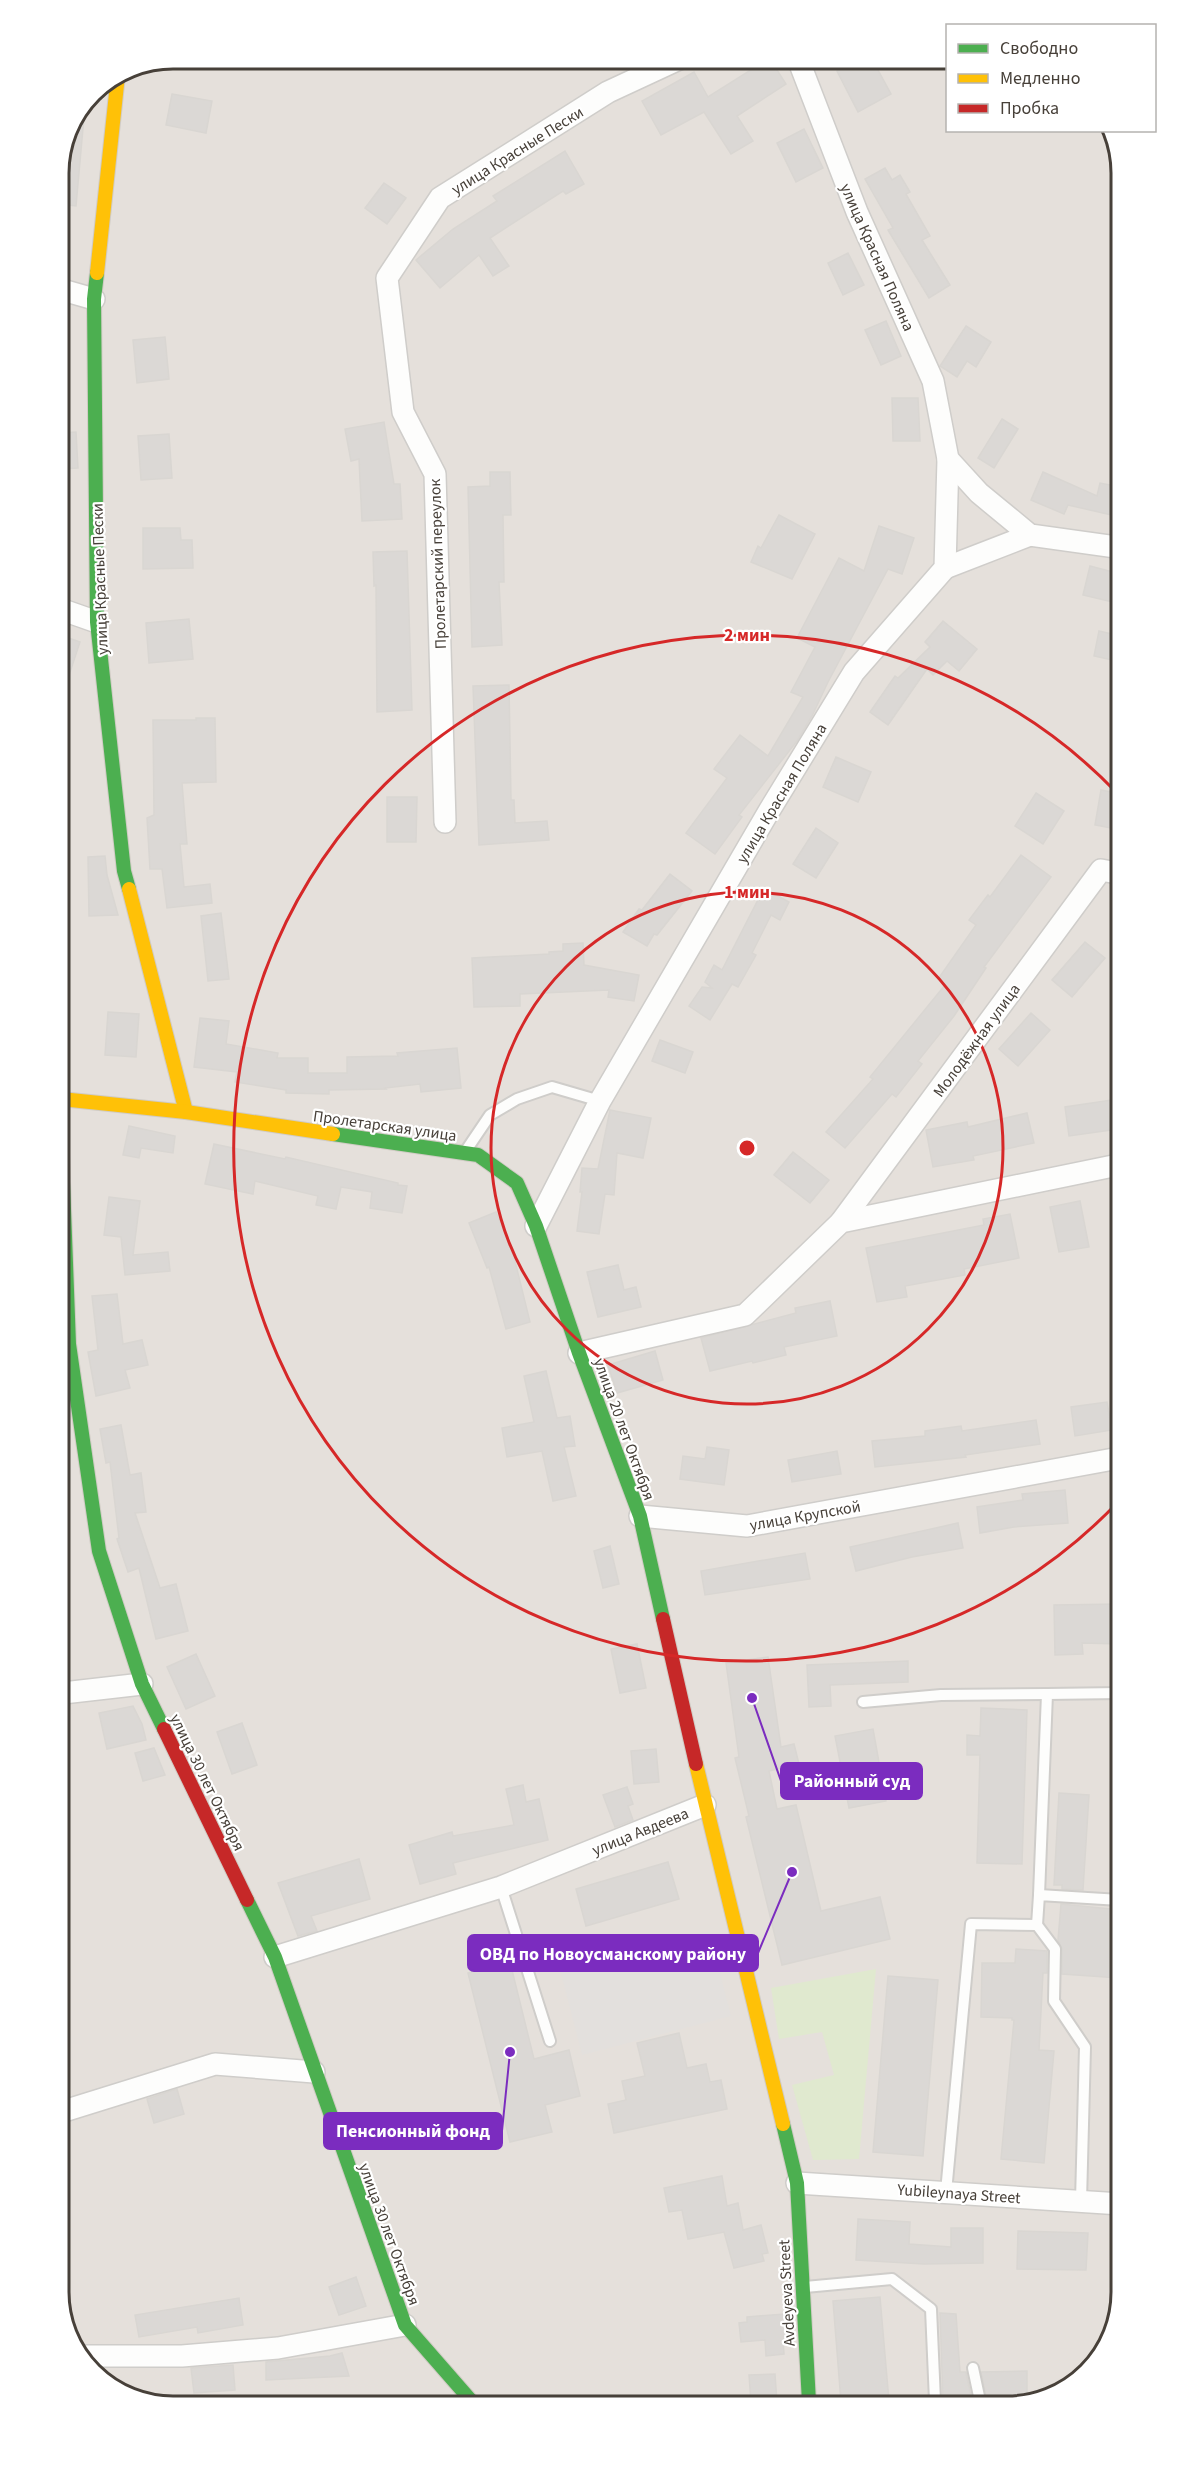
<svg xmlns="http://www.w3.org/2000/svg" width="1180" height="2465" viewBox="0 0 1180 2465" font-family="'Source Sans 3',sans-serif">
<rect width="100%" height="100%" fill="#f1efec"/>
<polygon fill="#e5e0db" points="173,59 947,59 948,130 1111,130 1115,136 1121,2292 1098,2361 1044,2400 165,2406 103,2383 65,2329 59,166 92,92 130,67"/>
<polygon fill="#e0e9cf" points="876,1969 859,2159 813,2160 792,2085 834,2075 822,2032 779,2039 771,1988"/>
<polygon fill="#e3e0dd" points="709,1931 731,2016 582,2055 560,1969"/>
<g fill="#dbd8d5" stroke="#d9d6d2" stroke-width="1.5">
<polygon points="768,59 770,59 786,84 737,116 753,141 731,154 704,112 661,135 642,101 694,72 708,97"/>
<polygon points="861,59 872,59 891,94 858,112 837,71"/>
<polygon points="172,94 212,101 206,133 166,125"/>
<polygon points="81,116 84,117 76,206 59,204 59,166"/>
<polygon points="804,129 823,168 796,182 777,143"/>
<polygon points="565,151 584,184 566,194 563,191 490,238 509,266 493,276 479,255 440,288 416,260 453,229 497,201 493,196"/>
<polygon points="885,168 892,180 900,175 910,192 906,194 930,236 922,240 950,285 929,298 888,230 893,228 865,179"/>
<polygon points="384,183 406,198 387,224 365,208"/>
<polygon points="848,253 864,285 843,295 828,263"/>
<polygon points="886,321 901,356 881,365 865,330"/>
<polygon points="966,326 991,342 976,367 967,361 957,377 940,366"/>
<polygon points="165,337 169,379 137,383 133,340"/>
<polygon points="892,398 918,398 920,441 893,441"/>
<polygon points="1002,419 1018,429 994,468 978,458"/>
<polygon points="384,422 394,484 400,484 402,519 362,521 359,459 351,461 345,429"/>
<polygon points="76,432 78,468 60,469 59,433"/>
<polygon points="169,434 172,478 141,480 138,436"/>
<polygon points="490,472 510,472 511,515 503,515 504,582 499,582 502,645 472,647 468,487 490,486"/>
<polygon points="1043,472 1097,496 1100,483 1116,486 1116,516 1068,505 1064,514 1031,500"/>
<polygon points="779,515 815,534 792,579 751,562 758,546 761,548"/>
<polygon points="879,526 914,538 902,574 888,569 828,682 812,716 797,741 739,815 742,817 715,854 686,833 727,778 714,769 740,735 768,756 803,697 791,692 815,647 797,638 839,558 864,571"/>
<polygon points="143,528 180,528 181,540 192,540 193,568 143,569"/>
<polygon points="407,551 412,710 377,712 376,585 374,586 373,552"/>
<polygon points="1090,566 1117,573 1117,603 1083,595"/>
<polygon points="189,619 193,659 149,663 146,623"/>
<polygon points="943,621 977,649 959,671 947,661 933,675 927,669 888,725 870,712 895,676 898,678 930,647 925,642"/>
<polygon points="1099,631 1117,635 1117,661 1094,656"/>
<polygon points="60,635 80,642 63,693 60,692"/>
<polygon points="509,685 511,800 514,800 515,823 547,821 549,840 479,845 473,686"/>
<polygon points="196,718 215,718 216,782 182,783 187,844 180,844 184,887 210,884 212,903 167,908 162,869 150,869 147,818 154,815 153,720 196,720"/>
<polygon points="836,757 871,772 858,802 823,787"/>
<polygon points="1101,790 1117,793 1117,829 1095,825"/>
<polygon points="1036,793 1064,811 1043,844 1015,826"/>
<polygon points="387,797 417,797 416,842 387,842"/>
<polygon points="816,828 838,843 816,878 793,864"/>
<polygon points="1021,855 1051,877 984,967 986,968 954,1016 918,1061 922,1064 896,1097 892,1094 845,1148 826,1132 873,1079 870,1077 945,985 938,979 976,925 969,920 988,895 990,897"/>
<polygon points="105,856 107,875 118,915 89,916 88,857"/>
<polygon points="670,874 692,891 657,935 654,934 647,946 623,932 639,909 642,910"/>
<polygon points="764,888 789,902 780,920 771,915 752,953 756,955 738,987 732,984 710,1020 689,1006 702,987 712,988 705,982 714,965 722,970"/>
<polygon points="221,913 229,979 208,981 201,916"/>
<polygon points="1085,942 1105,958 1072,997 1052,980"/>
<polygon points="583,943 584,965 639,975 634,1001 608,997 609,990 520,994 520,1006 474,1007 472,958 549,954 549,952 563,951 563,944"/>
<polygon points="108,1012 139,1014 136,1057 105,1055"/>
<polygon points="1031,1013 1050,1030 1018,1066 999,1049"/>
<polygon points="200,1018 229,1021 226,1044 278,1053 277,1058 308,1058 308,1073 347,1073 347,1057 398,1056 397,1053 457,1048 461,1088 421,1092 420,1084 385,1088 386,1089 329,1090 329,1094 286,1093 286,1090 235,1082 237,1072 194,1067"/>
<polygon points="660,1040 693,1052 685,1073 652,1061"/>
<polygon points="1118,1099 1118,1129 1069,1136 1065,1107"/>
<polygon points="610,1110 651,1118 643,1158 617,1153 614,1195 605,1194 599,1234 577,1231 582,1192 580,1192 582,1168 598,1169"/>
<polygon points="1027,1113 1034,1143 973,1156 974,1160 933,1167 926,1130 967,1122 968,1127"/>
<polygon points="129,1126 175,1136 173,1153 141,1148 139,1158 123,1155"/>
<polygon points="214,1144 285,1159 286,1157 398,1183 398,1185 407,1186 402,1213 370,1208 372,1192 341,1187 336,1209 316,1205 318,1196 255,1181 253,1194 205,1184"/>
<polygon points="793,1152 829,1180 810,1203 774,1175"/>
<polygon points="109,1197 140,1201 133,1255 168,1252 170,1271 125,1275 121,1237 104,1235"/>
<polygon points="1080,1201 1089,1247 1059,1252 1050,1207"/>
<polygon points="496,1212 514,1257 530,1322 506,1329 489,1267 487,1268 469,1223"/>
<polygon points="1010,1214 1019,1258 964,1269 965,1275 905,1286 907,1297 877,1302 866,1248 984,1225 983,1219"/>
<polygon points="618,1265 624,1290 636,1287 641,1307 598,1317 587,1272"/>
<polygon points="117,1294 123,1344 142,1340 148,1365 125,1370 130,1388 96,1396 88,1352 98,1350 92,1296"/>
<polygon points="830,1301 837,1336 784,1347 786,1355 753,1363 752,1361 710,1371 701,1338 796,1313 795,1308"/>
<polygon points="655,1351 663,1380 617,1393 608,1365"/>
<polygon points="546,1371 557,1418 570,1416 575,1446 564,1447 576,1496 553,1501 542,1451 507,1457 502,1428 534,1422 524,1376"/>
<polygon points="1107,1402 1112,1430 1075,1436 1071,1407"/>
<polygon points="1036,1420 1040,1444 965,1455 966,1457 875,1467 872,1441 925,1436 925,1431 961,1426 962,1431"/>
<polygon points="121,1425 130,1475 141,1473 146,1512 135,1513 160,1588 176,1584 188,1631 156,1639 139,1568 128,1572 117,1539 119,1538 110,1462 106,1463 100,1429"/>
<polygon points="707,1447 729,1450 724,1485 680,1479 683,1456 705,1459"/>
<polygon points="837,1451 841,1474 792,1482 788,1460"/>
<polygon points="1065,1490 1068,1523 1014,1527 980,1533 977,1507 1023,1500 1022,1494"/>
<polygon points="958,1523 963,1548 912,1557 856,1571 850,1547"/>
<polygon points="610,1546 619,1584 603,1588 594,1551"/>
<polygon points="805,1553 810,1579 705,1595 701,1571"/>
<polygon points="1120,1604 1120,1644 1082,1643 1083,1654 1055,1655 1054,1605"/>
<polygon points="637,1644 646,1688 620,1693 611,1649"/>
<polygon points="196,1654 215,1696 186,1709 167,1667"/>
<polygon points="768,1657 781,1747 794,1744 799,1764 769,1771 777,1809 796,1805 821,1911 880,1897 890,1939 782,1965 746,1817 749,1816 735,1758 739,1757 726,1663"/>
<polygon points="908,1661 908,1682 830,1685 831,1706 809,1707 807,1665"/>
<polygon points="133,1706 142,1724 146,1740 107,1749 99,1713"/>
<polygon points="981,1708 1027,1710 1022,1864 977,1863 980,1755 967,1755 967,1735 980,1736"/>
<polygon points="242,1723 257,1765 232,1774 217,1732"/>
<polygon points="873,1729 886,1801 849,1808 835,1736"/>
<polygon points="154,1748 165,1775 143,1781 135,1753"/>
<polygon points="656,1749 659,1782 634,1784 631,1751"/>
<polygon points="523,1785 526,1802 539,1799 548,1840 453,1863 456,1874 420,1884 409,1845 452,1832 453,1836 514,1825 506,1789"/>
<polygon points="627,1787 633,1804 628,1806 633,1820 615,1827 603,1795"/>
<polygon points="1059,1793 1089,1795 1083,1890 1062,1889 1062,1885 1054,1885"/>
<polygon points="359,1859 370,1899 311,1916 317,1931 298,1936 278,1883"/>
<polygon points="668,1862 679,1899 586,1926 576,1889"/>
<polygon points="1061,1904 1120,1910 1119,1978 1062,1974 1062,1949 1058,1940"/>
<polygon points="1016,1949 1047,1951 1047,1973 1043,1973 1039,2050 1054,2051 1044,2163 1001,2159 1014,2020 1012,2020 1012,2018 981,2017 982,1963 1015,1963"/>
<polygon points="510,1962 534,2059 569,2050 580,2096 545,2105 552,2132 510,2142 468,1973"/>
<polygon points="888,1976 938,1980 923,2156 873,2152"/>
<polygon points="679,2033 687,2068 706,2064 710,2082 721,2080 727,2109 614,2133 608,2104 626,2100 622,2081 645,2076 637,2043"/>
<polygon points="177,2089 184,2114 154,2123 147,2099"/>
<polygon points="722,2176 727,2206 738,2203 743,2230 761,2225 768,2253 762,2254 764,2261 734,2268 724,2232 688,2239 682,2210 669,2212 664,2188"/>
<polygon points="858,2219 910,2222 909,2244 951,2247 951,2228 983,2228 983,2263 924,2264 856,2260"/>
<polygon points="1018,2231 1088,2233 1086,2270 1017,2269"/>
<polygon points="356,2277 366,2306 339,2315 329,2287"/>
<polygon points="880,2297 889,2401 841,2402 833,2301"/>
<polygon points="239,2298 243,2325 198,2333 197,2327 139,2337 135,2315"/>
<polygon points="940,2313 956,2314 960,2372 966,2372 972,2401 943,2401"/>
<polygon points="784,2314 786,2338 783,2339 784,2354 766,2356 765,2340 741,2342 739,2323 747,2322 747,2317"/>
<polygon points="342,2353 349,2376 266,2380 266,2362 330,2356"/>
<polygon points="233,2365 235,2390 194,2393 191,2368"/>
<polygon points="1027,2371 1027,2400 987,2401 981,2372"/>
<polygon points="775,2374 777,2402 751,2402 749,2375"/>
</g>
<g fill="none" stroke-linecap="round" stroke-linejoin="round">
<g stroke="#cfcdca" stroke-width="14">
<g id="lane">
<polyline points="467,1149 490,1115 517,1099 552,1087 600,1101"/>
<polyline points="863,1702 941,1695 1047,1694"/>
<polyline points="501,1887 550,2041"/>
<polyline points="1039,1895 1047,1694 1120,1693"/>
<polyline points="1037,1925 1055,1949 1054,2001 1085,2047 1081,2201"/>
<polyline points="946,2192 971,1924 1037,1925 1039,1895 1120,1900"/>
<polyline points="805,2287 892,2279 931,2309 935,2401"/>
<polyline points="973,2368 980,2401"/>
</g>
</g>
<g stroke="#cfcdca" stroke-width="24">
<g id="street">
<polyline points="798,59 857,212 933,381 948,459 979,493 1030,535 1116,547"/>
<polyline points="59,289 94,299"/>
<polyline points="945,568 1030,535"/>
<polyline points="60,609 97,622"/>
<polyline points="445,822 435,474 403,412 387,278 440,198 608,92 679,59"/>
<polyline points="841,1222 1101,870 1117,873"/>
<polyline points="536,1226 600,1101 769,811 854,672 945,568 948,459"/>
<polyline points="579,1353 745,1315 841,1222 1118,1165"/>
<polyline points="640,1516 747,1526 1119,1458"/>
<polyline points="63,1693 142,1684"/>
<polyline points="275,1957 501,1887 705,1805"/>
<polyline points="64,2111 215,2064 314,2072"/>
<polyline points="797,2183 1121,2204"/>
<polyline points="84,2356 182,2356 278,2348 405,2325"/>
</g>
</g>
<g stroke="#d0cbc4" stroke-width="16">
<g id="fast">
<polyline points="97,273 94,299 97,622 124,871 129,889"/>
<polyline points="61,1128 69,1344 99,1551 142,1684 164,1729"/>
<polyline points="333,1134 478,1155 517,1183 536,1226 579,1353 640,1516 663,1619"/>
<polyline points="247,1900 275,1957 405,2325 474,2404"/>
<polyline points="783,2124 797,2183 809,2402"/>
</g>
</g>
<g stroke="#d0cbc4" stroke-width="16">
<g id="slow">
<polyline points="97,273 118,75"/>
<polyline points="129,889 186,1112"/>
<polyline points="61,1099 186,1112 333,1134"/>
<polyline points="696,1764 783,2124"/>
</g>
</g>
<g stroke="#d0cbc4" stroke-width="16">
<g id="jam">
<polyline points="663,1619 696,1764"/>
<polyline points="164,1729 247,1900"/>
</g>
</g>
<use href="#lane" stroke="#fdfdfc" stroke-width="10"/>
<use href="#street" stroke="#fdfdfc" stroke-width="21"/>
<use href="#fast" stroke="#4caf50" stroke-width="14"/>
<use href="#slow" stroke="#ffc107" stroke-width="14"/>
<use href="#jam" stroke="#c62828" stroke-width="14"/>
</g>
<g fill="none" stroke="#d62828" stroke-width="3">
<circle cx="747" cy="1148" r="256"/>
<path d="M1119 1501A513 513 0 1 1 1116 792"/>
</g>
<g text-anchor="middle" stroke-width="4.5" stroke-linejoin="round" paint-order="stroke">
<g font-size="16" fill="#474039" stroke="#fff">
<text transform="translate(517 150) rotate(-32)" y="6">улица Красные Пески</text>
<text transform="translate(878 257) rotate(66)" y="6">улица Красная Поляна</text>
<text transform="translate(437 564) rotate(-92)" y="6">Пролетарский переулок</text>
<text transform="translate(99 579) rotate(-92)" y="6">улица Красные Пески</text>
<text transform="translate(781 793) rotate(-59)" y="6">улица Красная Поляна</text>
<text transform="translate(976 1040) rotate(-54)" y="6">Молодёжная улица</text>
<text transform="translate(385 1125) rotate(8)" y="6">Пролетарская улица</text>
<text transform="translate(625 1429) rotate(70)" y="6">улица 20 лет Октября</text>
<text transform="translate(805 1515) rotate(-10)" y="6">улица Крупской</text>
<text transform="translate(208 1782) rotate(64)" y="6">улица 30 лет Октября</text>
<text transform="translate(640 1831) rotate(-22)" y="6">улица Авдеева</text>
<text transform="translate(959 2193) rotate(4)" y="6">Yubileynaya Street</text>
<text transform="translate(390 2234) rotate(70)" y="6">улица 30 лет Октября</text>
<text transform="translate(786 2293) rotate(-93)" y="6">Avdeyeva Street</text>
</g>
</g>
<path d="M0 0H1180V2465H0ZM173 69H1007A104 104 0 0 1 1111 173V2292A104 104 0 0 1 1007 2396H173A104 104 0 0 1 69 2292V173A104 104 0 0 1 173 69Z" fill="#fff" fill-rule="evenodd"/>
<path fill="none" stroke="#474039" stroke-width="3" d="M173 69H1007A104 104 0 0 1 1111 173V2292A104 104 0 0 1 1007 2396H173A104 104 0 0 1 69 2292V173A104 104 0 0 1 173 69Z"/>
<circle cx="747" cy="1148" r="9" fill="#d62828" stroke="#fff" stroke-width="3"/>
<g font-size="18" text-anchor="middle" font-weight="bold" fill="#d62828" stroke="#fff" stroke-width="4.5" stroke-linejoin="round" paint-order="stroke">
<text x="747" y="641">2 мин</text>
<text x="747" y="898">1 мин</text>
</g>
<path fill="none" stroke="#7b2cbf" stroke-width="2" d="M752 1698L781 1781M792 1872L758 1953M510 2052L502 2131"/>
<g fill="#7b2cbf" stroke="#fff" stroke-width="2">
<circle cx="752" cy="1698" r="6"/>
<circle cx="792" cy="1872" r="6"/>
<circle cx="510" cy="2052" r="6"/>
</g>
<g fill="#7b2cbf" stroke="#7b2cbf" stroke-width="2">
<rect x="781" y="1763" width="141" height="36" rx="6"/>
<rect x="468" y="1935" width="290" height="36" rx="6"/>
<rect x="324" y="2113" width="178" height="36" rx="6"/>
</g>
<g font-size="18" text-anchor="middle" font-weight="bold" fill="#fff">
<text x="852" y="1787">Районный суд</text>
<text x="613" y="1960">ОВД по Новоусманскому району</text>
<text x="413" y="2137">Пенсионный фонд</text>
</g>
<rect x="946" y="24" width="210" height="108" fill="#ffffff" stroke="#b5b3b0" stroke-width="1.5"/>
<rect x="958" y="44" width="30" height="9" fill="#4caf50" stroke="#b5b3b0" stroke-width="1.5"/>
<text x="1000" y="54" font-size="18" fill="#474039">Свободно</text>
<rect x="958" y="74" width="30" height="9" fill="#ffc107" stroke="#b5b3b0" stroke-width="1.5"/>
<text x="1000" y="84" font-size="18" fill="#474039">Медленно</text>
<rect x="958" y="104" width="30" height="9" fill="#c62828" stroke="#b5b3b0" stroke-width="1.5"/>
<text x="1000" y="114" font-size="18" fill="#474039">Пробка</text>
</svg>
